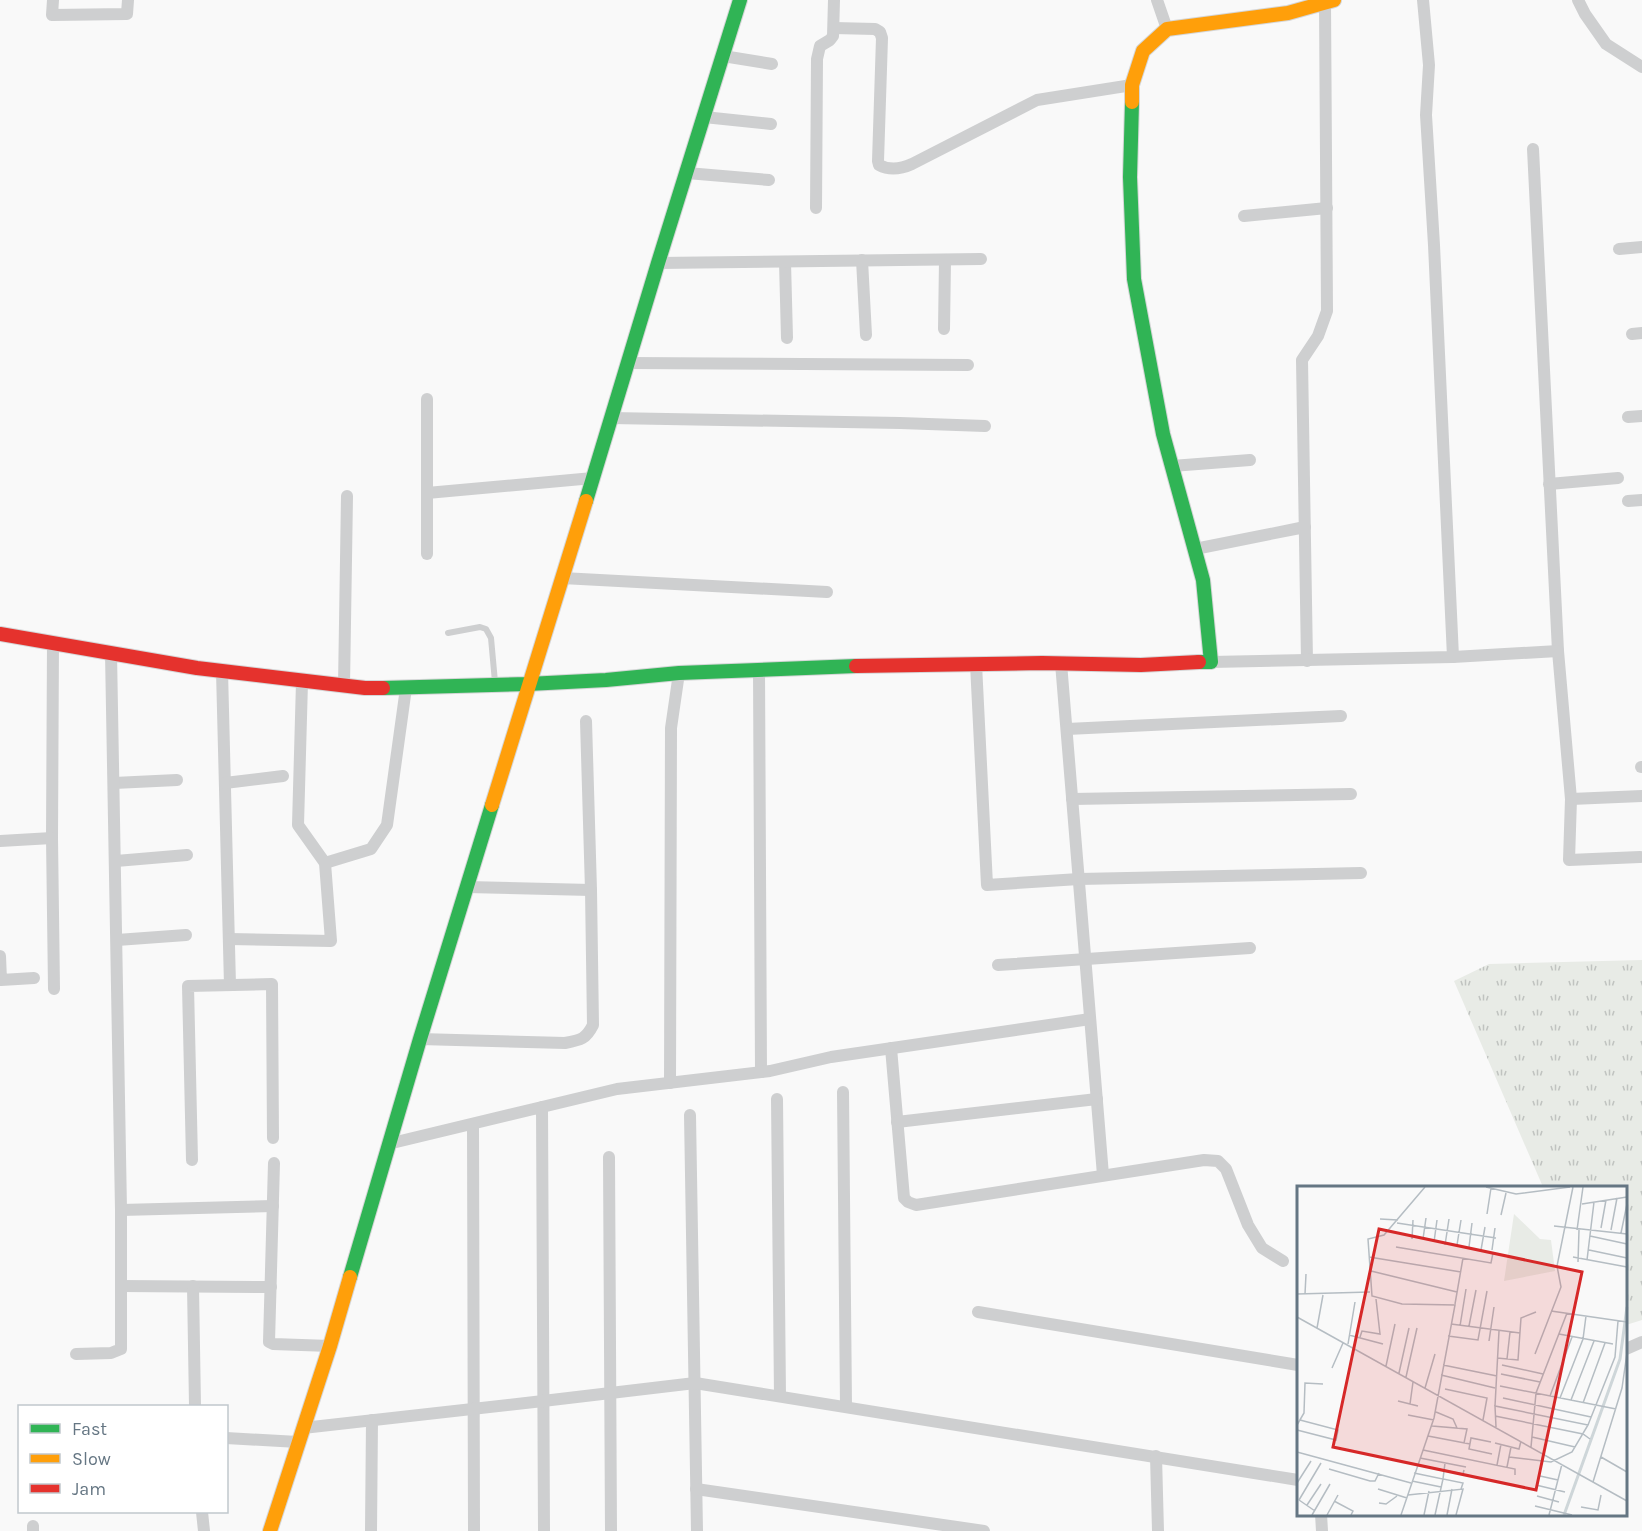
<svg xmlns="http://www.w3.org/2000/svg" width="1642" height="1531" viewBox="0 0 1642 1531" font-family="Karla,sans-serif">
<defs>
<pattern id="grass-tufts" width="24" height="20" patternUnits="userSpaceOnUse" patternTransform="scale(1.5)"><rect width="24" height="20" fill="#e8ebe6"/><path d="M3 7l-1-3M5 7V3M7 7l1-3M15 17l-1-3M17 17v-4M19 17l1-3" fill="none" stroke="#c0c3c0"/></pattern>
</defs>
<rect width="100%" height="100%" fill="#f9f9f9"/>
<polygon fill="url(#grass-tufts)" points="1642,960 1642,1320 1626,1325 1626,1188 1543,1187 1454,981 1489,964"/>
<g fill="none" stroke-linecap="round" stroke-linejoin="round">
<g stroke="#d5d6d7" stroke-width="16">
<g id="fast">
<polyline points="1132,102 1130,177 1134,279 1163,434 1203,580 1211,662 1199,662"/>
<polyline points="586,501 658,263 740,0"/>
<polyline points="383,688 528,684 606,680 679,673 856,666"/>
<polyline points="350,1277 420,1039 492,805"/>
</g>
</g>
<g stroke="#d5d6d7" stroke-width="16">
<g id="slow">
<polyline points="1132,102 1132,85 1143,51 1167,29 1288,13 1334,0"/>
<polyline points="492,805 586,501"/>
<polyline points="270,1531 330,1346 350,1277"/>
</g>
</g>
<g stroke="#d5d6d7" stroke-width="16">
<g id="jam">
<polyline points="0,634 197,668 365,688 383,688"/>
<polyline points="856,666 1042,663 1141,665 1199,662"/>
</g>
</g>
<polyline stroke="#cecfd0" stroke-width="6" points="448,633 480,627 486,629 491,638 495,682"/>
<g stroke="#cecfd0" stroke-width="12">
<polyline points="53,0 52,15 127,14 128,0"/>
<polyline points="1157,0 1167,29"/>
<polyline points="1423,0 1429,65 1426,115 1434,245 1453,657"/>
<polyline points="1578,0 1585,14 1606,44 1642,67"/>
<path d="M834,28L875,29L880,32L882,38L878,161L879,165C890,171 901,169 912,164L1037,100L1132,85"/>
<polyline points="723,56 772,64"/>
<polyline points="704,117 771,124"/>
<polyline points="1533,149 1558,651 1571,799 1569,860 1640,857"/>
<polyline points="687,173 769,180"/>
<polyline points="816,208 817,59 820,46 830,40 833,36 834,0"/>
<polyline points="1244,216 1327,208"/>
<polyline points="1619,249 1642,247"/>
<polyline points="862,260 866,335"/>
<polyline points="785,262 787,338"/>
<polyline points="658,263 981,259"/>
<polyline points="944,329 945,260"/>
<polyline points="1632,334 1642,333"/>
<polyline points="629,363 968,365"/>
<polyline points="1628,417 1642,416"/>
<polyline points="611,418 900,423 985,426"/>
<polyline points="1172,466 1250,460"/>
<polyline points="1549,484 1618,478"/>
<polyline points="427,493 593,478"/>
<polyline points="1628,501 1642,500"/>
<polyline points="1195,549 1305,527"/>
<polyline points="427,554 427,399"/>
<polyline points="562,578 827,592"/>
<polyline points="53,643 52,838 54,989"/>
<polyline points="1307,661 1302,360 1318,336 1327,311 1325,3"/>
<polyline points="1211,662 1453,657 1558,651"/>
<polyline points="1061,663 1103,1175"/>
<polyline points="976,664 987,885 1079,879 1361,873"/>
<polyline points="759,670 761,1072"/>
<polyline points="222,671 230,985"/>
<polyline points="344,686 347,496"/>
<polyline points="1067,729 1341,716"/>
<polyline points="1641,767 1642,767"/>
<polyline points="114,783 177,780"/>
<polyline points="225,783 283,776"/>
<polyline points="1072,799 1351,794"/>
<polyline points="1571,799 1642,796"/>
<polyline points="0,841 52,838"/>
<polyline points="116,861 187,855"/>
<polyline points="325,863 371,849 387,825 406,688"/>
<polyline points="467,887 591,890"/>
<polyline points="229,939 331,941 325,863 298,825 302,682"/>
<polyline points="117,940 186,935"/>
<polyline points="0,956 1,980 34,978"/>
<polyline points="998,965 1250,948"/>
<path d="M420,1039L565,1043C581,1040 586,1039 593,1025L591,890L586,721"/>
<polyline points="891,1048 904,1198 908,1202 916,1205 1204,1160 1218,1161 1226,1169 1248,1225 1262,1248 1283,1261"/>
<polyline points="670,1083 671,728 679,673"/>
<polyline points="843,1092 846,1406"/>
<polyline points="777,1099 780,1396"/>
<polyline points="542,1107 617,1089 770,1071 831,1057 1090,1019"/>
<polyline points="690,1115 697,1531"/>
<polyline points="897,1122 1097,1099"/>
<polyline points="473,1124 474,1531"/>
<polyline points="388,1144 542,1107 544,1531"/>
<polyline points="609,1157 611,1531"/>
<polyline points="192,1160 188,986 272,984 273,1138"/>
<polyline points="274,1163 269,1342 273,1344 330,1346"/>
<polyline points="121,1210 273,1206"/>
<polyline points="121,1286 271,1287"/>
<polyline points="193,1286 195,1406"/>
<polyline points="978,1312 1298,1365"/>
<polyline points="1626,1349 1642,1342"/>
<polyline points="76,1354 111,1353 121,1349 121,1210 111,653"/>
<polyline points="303,1428 543,1401 695,1383 1298,1480"/>
<polyline points="226,1438 298,1442"/>
<polyline points="1156,1456 1158,1531"/>
<polyline points="696,1489 984,1531"/>
<polyline points="202,1512 204,1531"/>
<polyline points="1321,1514 1322,1531"/>
<polyline points="33,1531 33,1526"/>
<polyline points="371,1531 372,1420"/>
</g>
<use href="#fast" stroke="#30b455" stroke-width="14"/>
<use href="#slow" stroke="#ff9f0a" stroke-width="14"/>
<use href="#jam" stroke="#e5322d" stroke-width="14"/>
</g>
<g transform="translate(1297 1186)">
<rect width="330" height="330" fill="#f9f9f9"/>
<path d="M217,28L243,53L254,54L258,85L207,95Z" fill="#e8ebe6"/>
<path fill="none" stroke="#ced6d9" stroke-width="3" d="M267,329L323,173L330,121"/>
<path fill="none" stroke="#b5bdc3" stroke-width="1.5" d="M189,1L219,8L273,1M285,18L330,11M190,28L194,2M204,29L209,7M83,33L101,34M100,37L199,52M257,40L330,48M304,42L309,14M280,44L286,1M314,44L320,12M324,47L330,18M293,50L330,58M115,53L116,34M126,53L129,32M137,56L140,34M148,59L152,33M160,59L164,34M99,61L194,77L196,67M172,61L175,37M184,64L188,41M195,64L198,42M292,64L330,72M72,71L164,86M276,71L330,81M290,74L297,16M281,76L282,44M74,85L160,106M0,108L73,106M8,108L9,88M158,118L166,72M254,125L330,136M0,131L330,315M154,138L223,147M163,140L169,103M172,140L179,104M20,142L26,109M262,148L316,158M52,149L86,158M151,150L181,154L190,105M63,151L65,145L83,148L79,113M192,155L197,121M51,158L58,116M238,168L264,101L260,80L276,1M200,172L221,174L224,132L239,126M210,173L213,146M146,179L200,190M205,179L246,188M89,180L98,138M35,182L46,157M102,187L112,142M204,188L243,196M144,189L198,202M109,191L120,142M203,200L319,223M128,202L138,168M148,203L190,212L186,234M253,210L275,151M206,212L294,231M263,212L286,153L289,130M274,214L297,155M101,215L121,220M286,217L308,157M113,218L116,196M198,220L202,145M139,226L156,233L160,242M111,229L137,234M198,230L286,248L293,253M0,239L7,227L8,197L26,198M291,239L318,171L321,135M135,240L170,243L167,257M199,241L198,220L291,239L275,266L254,276L212,271M0,244L39,254L41,244L3,234M131,250L173,258M235,251L278,261M194,256L174,252L172,263L195,268M198,257L222,263L224,255M234,261L239,207L270,127M126,264L218,283V289M0,266L114,297M304,271L330,286M123,272L169,281M148,277L146,293L166,297L164,303M120,279L166,288L167,284M200,279L204,258M210,281L214,261M32,283L73,295H78L82,287M117,287L146,293L138,329M243,290L261,294M115,295L144,301M296,296L325,202L330,167M0,297L14,275M239,299L268,306M81,303L110,312M111,309L166,303L159,329M240,310L262,316M2,314L24,277M2,314L18,325M37,315L56,325L54,329M82,317L89,318L100,310M10,319L24,298M238,320L275,329M284,321L301,324L304,309M15,329L33,298M30,329L41,309M104,329L137,232L158,119L105,118L75,110L71,53L87,49L128,1M127,329L132,305M150,329L155,303M252,329L265,278"/>
<path fill="#d62828" fill-opacity="0.15" stroke="#d62828" stroke-width="3" d="M82,43L285,86L239,304L36,261Z"/>
<rect width="330" height="330" fill="none" stroke="#657683" stroke-width="3"/>
</g>
<rect x="18" y="1405" width="210" height="108" fill="#ffffff" stroke="#c1c8cd" stroke-width="1.5"/>
<rect x="30" y="1424" width="30" height="9" fill="#30b455" stroke="#c1c8cd" stroke-width="1.5"/>
<text x="72" y="1435" font-size="18" fill="#657683">Fast</text>
<rect x="30" y="1454" width="30" height="9" fill="#ff9f0a" stroke="#c1c8cd" stroke-width="1.5"/>
<text x="72" y="1465" font-size="18" fill="#657683">Slow</text>
<rect x="30" y="1484" width="30" height="9" fill="#e5322d" stroke="#c1c8cd" stroke-width="1.5"/>
<text x="72" y="1495" font-size="18" fill="#657683">Jam</text>
</svg>
